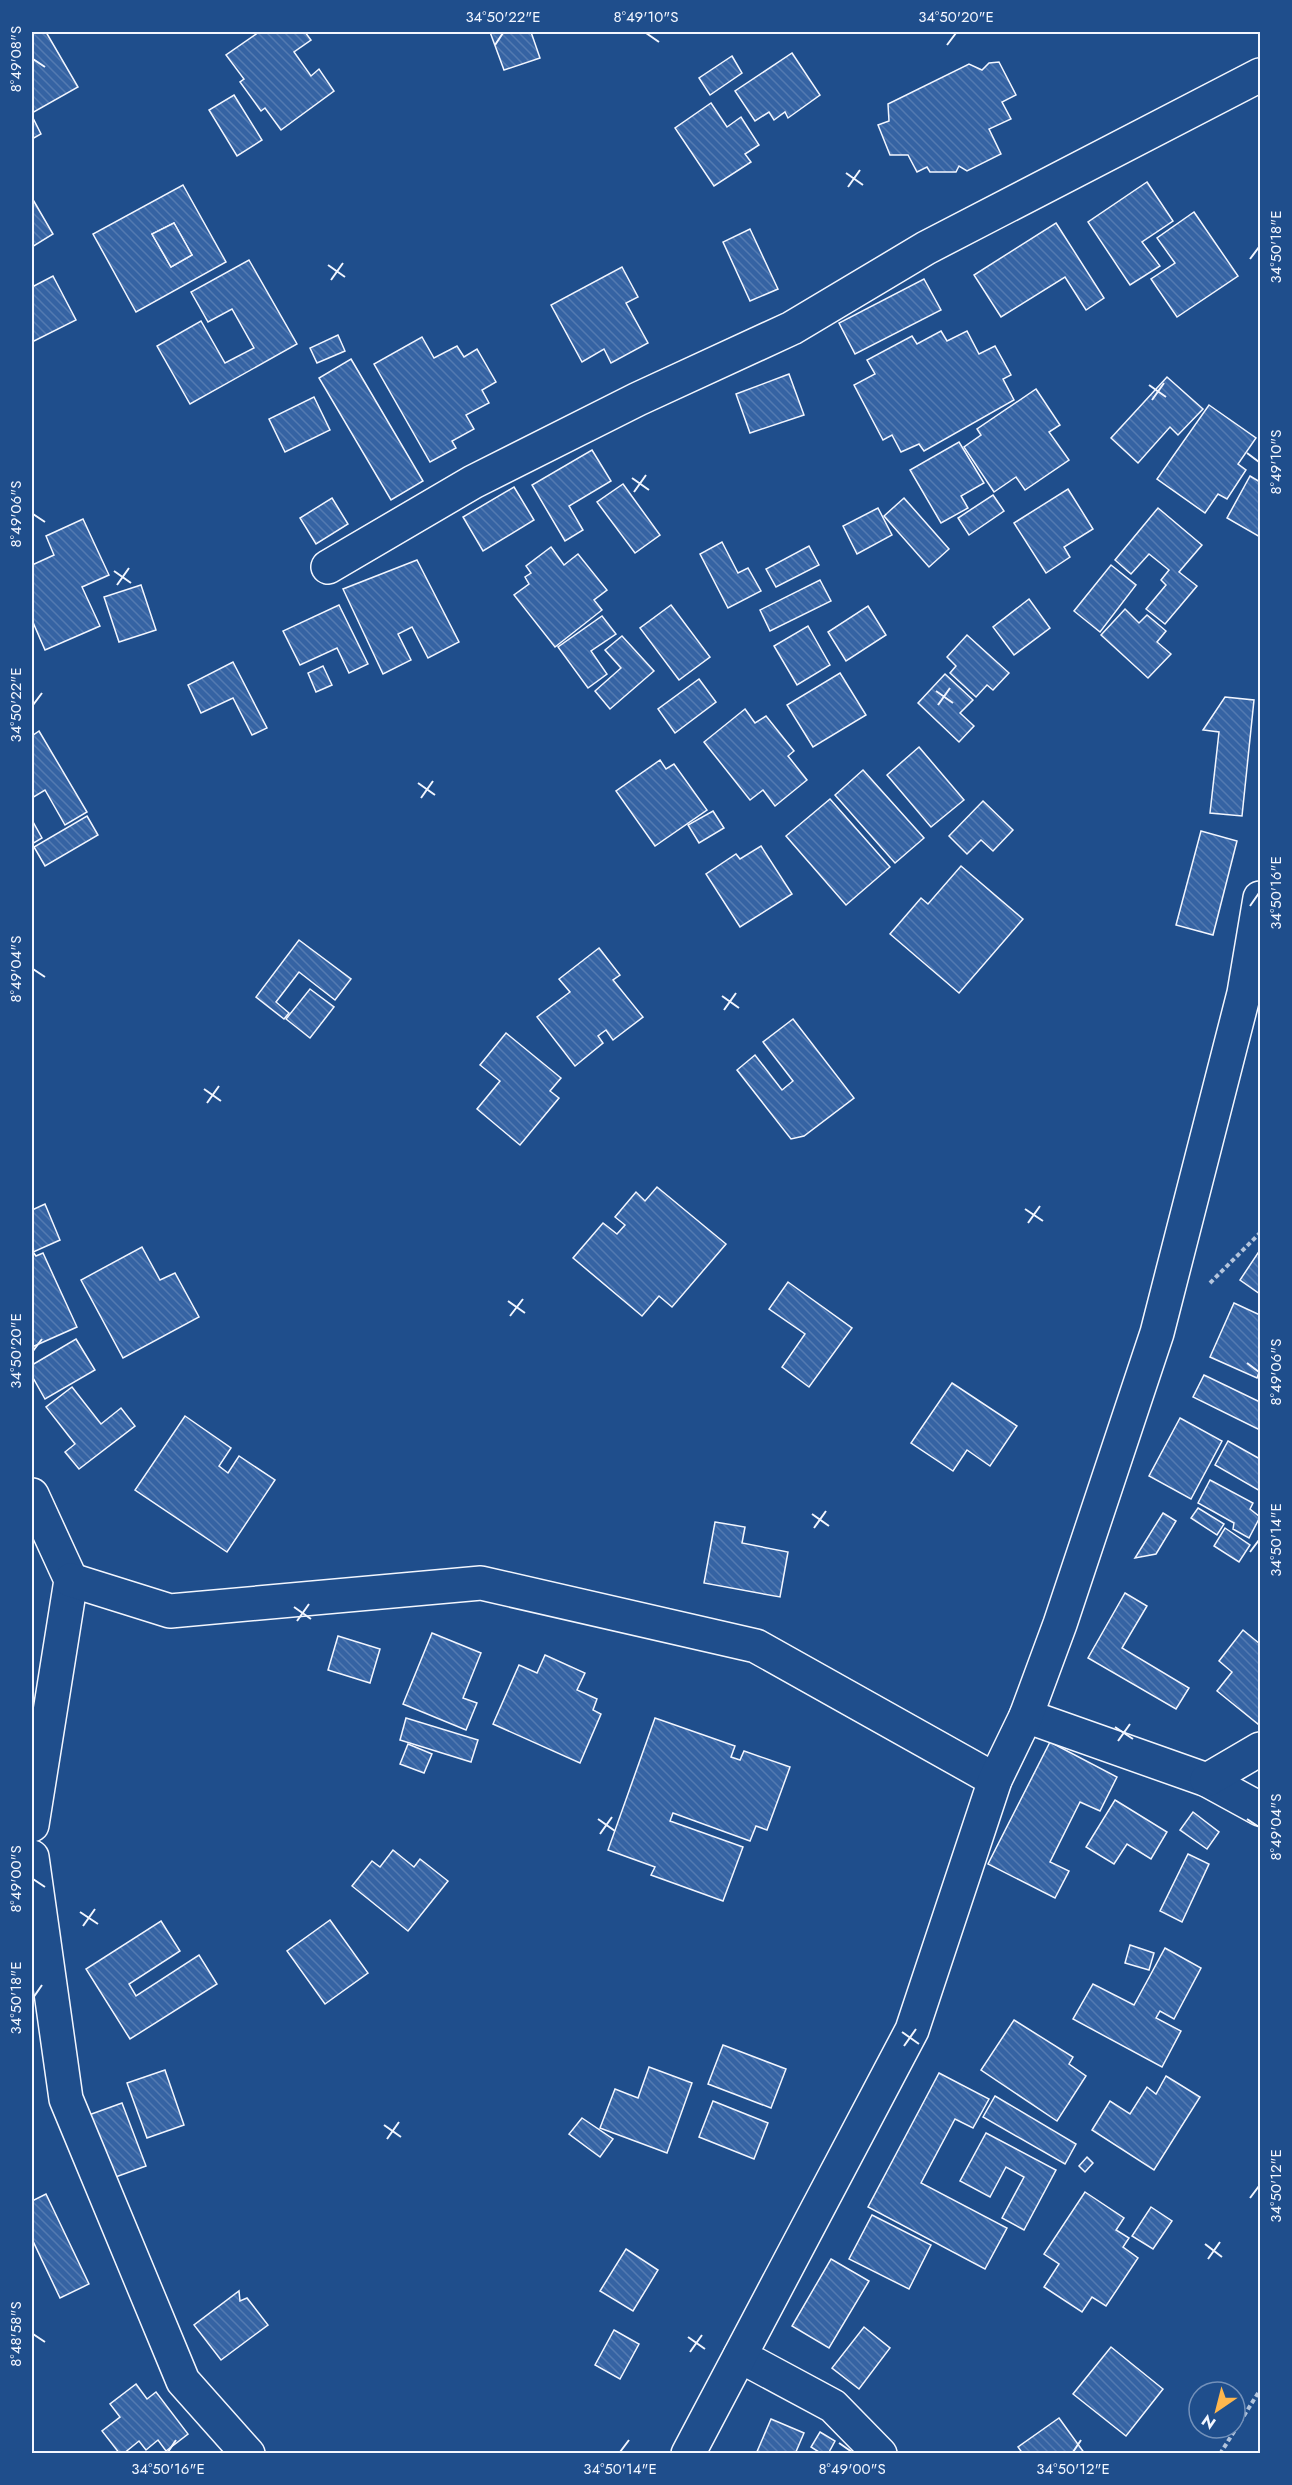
<svg xmlns="http://www.w3.org/2000/svg" width="1292" height="2485" viewBox="0 0 1292 2485" font-family="Jost,sans-serif">
<defs>
<pattern id="building-back-hatch" width="6" height="6" patternUnits="userSpaceOnUse" patternTransform="scale(1.5)"><rect width="6" height="6" fill="#3563a3"/><path d="M-1 5l2 2M0 0l6 6M5-1l2 2" fill="none" stroke="#537ab1"/></pattern>
</defs>
<rect width="100%" height="100%" fill="#1f4e8c"/>
<g fill="url(#building-back-hatch)" stroke="#f2f6ff" stroke-width="1.5" fill-rule="evenodd">
<polygon points="32,32 46,32 78,87 32,113"/>
<polygon points="259,32 305,32 311,40 294,52 311,76 319,69 334,91 281,130 265,108 261,111 240,82 244,79 226,55"/>
<polygon points="490,32 531,32 540,58 504,70"/>
<polygon points="792,53 820,95 788,118 785,112 774,120 769,112 755,121 735,91"/>
<polygon points="732,56 742,73 710,95 699,78"/>
<polygon points="999,62 1016,95 1002,102 1011,119 989,129 1001,154 967,171 959,166 956,172 930,172 927,167 917,172 908,155 890,155 878,125 889,121 888,104 969,64 982,70 989,63"/>
<polygon points="234,95 262,140 237,156 209,110"/>
<polygon points="711,103 727,127 741,117 759,145 745,154 751,162 714,186 675,128"/>
<polygon points="32,116 41,134 32,139"/>
<polygon points="1147,182 1173,221 1142,242 1160,266 1130,285 1088,222"/>
<path d="M183,185L226,262L136,312L93,234ZM174,223L192,255L171,267L152,234Z"/>
<polygon points="32,198 53,234 32,247"/>
<polygon points="1194,212 1238,276 1177,317 1151,279 1175,263 1157,238"/>
<polygon points="174,223 192,255 171,267 152,234"/>
<polygon points="1056,223 1104,298 1086,310 1065,277 1001,317 974,275"/>
<polygon points="750,229 778,289 750,301 723,242"/>
<polygon points="249,260 297,344 190,404 157,346 201,321 225,363 254,348 232,309 208,322 191,292"/>
<polygon points="622,267 638,297 626,303 648,343 611,363 604,349 582,362 551,305"/>
<polygon points="53,276 76,320 32,342 32,287"/>
<polygon points="924,279 941,310 855,354 839,323"/>
<polygon points="941,331 947,341 967,331 979,354 995,346 1011,375 1003,379 1014,400 924,451 919,444 901,452 892,435 883,440 854,385 875,374 867,360 912,336 917,344"/>
<polygon points="338,335 345,351 317,363 310,348"/>
<polygon points="422,337 434,358 457,346 464,357 477,349 496,382 482,390 489,403 466,415 474,429 452,441 456,448 430,462 374,364"/>
<polygon points="351,359 423,481 391,500 319,378"/>
<polygon points="789,374 804,415 750,433 736,394"/>
<polygon points="1167,377 1203,409 1178,435 1170,427 1138,463 1111,438"/>
<polygon points="1036,389 1060,425 1049,432 1069,460 1025,490 1016,477 994,492 964,447 981,435 977,429"/>
<polygon points="314,397 330,430 285,452 269,419"/>
<polygon points="1209,405 1256,438 1238,464 1246,470 1227,499 1218,494 1205,513 1157,479"/>
<polygon points="959,442 984,483 961,496 968,508 941,523 910,470"/>
<polygon points="592,450 611,481 569,506 583,530 565,541 532,485"/>
<polygon points="1250,476 1260,482 1260,537 1227,518"/>
<polygon points="623,484 660,535 635,553 597,502"/>
<polygon points="514,487 534,520 483,551 463,517"/>
<polygon points="1068,489 1093,529 1064,547 1070,557 1046,573 1014,523"/>
<polygon points="993,495 1004,511 969,535 958,518"/>
<polygon points="332,498 348,524 316,544 300,518"/>
<polygon points="904,498 949,549 929,567 884,516"/>
<polygon points="878,508 892,535 857,554 843,526"/>
<polygon points="1158,508 1202,545 1179,572 1197,586 1165,624 1146,609 1166,585 1161,580 1169,570 1149,554 1131,574 1115,560"/>
<polygon points="83,519 109,575 82,587 100,626 45,650 32,620 32,565 54,555 46,536"/>
<polygon points="722,542 738,573 748,568 761,591 728,608 700,554"/>
<polygon points="809,546 819,565 776,587 766,569"/>
<polygon points="551,547 564,565 578,554 607,590 594,600 602,610 555,647 514,595 529,584 525,577 531,573 526,566"/>
<polygon points="417,560 459,642 428,658 412,627 398,634 411,660 383,674 343,589"/>
<polygon points="1111,565 1136,585 1100,632 1074,611"/>
<polygon points="820,580 831,601 770,631 760,610"/>
<polygon points="141,585 156,630 119,642 104,597"/>
<polygon points="1029,599 1050,628 1014,655 993,627"/>
<polygon points="339,605 368,664 349,673 337,648 300,665 283,631"/>
<polygon points="671,605 710,657 679,680 640,628"/>
<polygon points="868,606 886,635 846,661 828,632"/>
<polygon points="1125,609 1139,623 1147,615 1166,631 1157,642 1171,654 1148,678 1101,635"/>
<polygon points="602,616 616,634 591,651 607,674 588,688 558,647"/>
<polygon points="808,626 830,665 797,685 774,646"/>
<polygon points="967,635 1009,673 993,690 987,685 976,697 950,673 956,666 947,657"/>
<polygon points="622,636 654,671 610,709 595,691 621,668 605,650"/>
<polygon points="233,662 267,728 252,735 233,698 201,713 188,685"/>
<polygon points="323,666 332,685 316,692 308,673"/>
<polygon points="840,673 866,715 813,747 787,705"/>
<polygon points="945,674 973,700 960,713 974,726 959,742 918,703"/>
<polygon points="699,679 716,702 675,733 658,709"/>
<polygon points="1225,697 1254,700 1242,816 1210,813 1219,732 1203,730"/>
<polygon points="745,709 755,723 766,716 794,751 788,756 807,780 775,806 763,790 750,800 704,742"/>
<polygon points="39,731 87,812 65,825 45,790 32,798 32,736"/>
<polygon points="919,747 964,800 931,827 887,775"/>
<polygon points="660,760 666,769 674,764 707,810 655,846 616,791"/>
<polygon points="863,770 924,838 895,863 835,795"/>
<polygon points="830,799 890,867 846,905 786,836"/>
<polygon points="983,801 1013,830 993,851 981,840 967,854 949,836"/>
<polygon points="713,811 724,828 699,843 688,825"/>
<polygon points="87,816 98,835 45,866 34,847"/>
<polygon points="32,820 42,838 32,844"/>
<polygon points="1201,831 1237,841 1213,935 1176,925"/>
<polygon points="761,846 792,894 740,927 706,874 736,854 740,859"/>
<polygon points="961,866 1023,919 959,993 890,934 921,898 928,904"/>
<polygon points="299,940 351,979 335,1000 299,972 276,1002 289,1013 284,1019 256,997"/>
<polygon points="599,948 620,975 613,980 643,1017 613,1040 606,1030 598,1036 603,1043 575,1066 537,1017 570,992 559,979"/>
<polygon points="310,989 334,1007 310,1038 286,1019"/>
<polygon points="793,1019 854,1098 804,1136 791,1139 737,1070 755,1055 782,1090 793,1081 763,1042"/>
<polygon points="506,1033 561,1078 550,1091 559,1098 520,1145 477,1109 500,1081 480,1065"/>
<polygon points="657,1187 726,1244 672,1307 659,1296 642,1316 573,1258 603,1223 617,1234 625,1225 615,1217 636,1192 645,1201"/>
<polygon points="45,1204 60,1240 33,1252 36,1256 43,1253 77,1327 32,1347 32,1210"/>
<polygon points="142,1247 160,1280 175,1273 199,1317 123,1358 81,1280"/>
<polygon points="1260,1250 1260,1294 1240,1280"/>
<polygon points="788,1282 852,1328 809,1387 782,1367 805,1334 769,1309"/>
<polygon points="1234,1303 1260,1315 1260,1370 1257,1378 1210,1357"/>
<polygon points="76,1339 95,1370 45,1399 32,1376 32,1365"/>
<polygon points="1204,1375 1260,1402 1260,1430 1193,1397"/>
<polygon points="952,1383 1017,1426 990,1466 967,1450 953,1471 911,1443"/>
<polygon points="72,1387 101,1424 121,1408 135,1426 79,1469 65,1452 75,1444 46,1407"/>
<polygon points="185,1416 231,1448 219,1466 228,1473 239,1456 275,1480 227,1552 135,1490"/>
<polygon points="1180,1418 1222,1441 1191,1499 1149,1476"/>
<polygon points="1228,1441 1260,1459 1260,1491 1215,1465"/>
<polygon points="1210,1480 1253,1503 1250,1509 1260,1517 1249,1538 1233,1529 1234,1523 1198,1503"/>
<polygon points="1198,1508 1224,1524 1217,1535 1191,1518"/>
<polygon points="1163,1513 1176,1521 1156,1554 1135,1558"/>
<polygon points="715,1522 745,1527 742,1543 788,1552 780,1597 704,1583"/>
<polygon points="1225,1528 1250,1545 1239,1562 1214,1546"/>
<polygon points="1125,1593 1147,1606 1122,1648 1189,1688 1176,1709 1088,1658"/>
<polygon points="1243,1630 1260,1644 1260,1720 1258,1724 1217,1691 1232,1672 1219,1661"/>
<polygon points="432,1633 481,1653 463,1698 477,1703 466,1730 403,1704"/>
<polygon points="338,1636 380,1649 370,1683 328,1670"/>
<polygon points="545,1655 585,1673 577,1690 597,1699 593,1710 601,1714 580,1763 493,1724 519,1665 537,1673"/>
<polygon points="406,1718 478,1740 471,1762 400,1740"/>
<polygon points="655,1718 735,1746 731,1757 740,1760 744,1751 790,1767 767,1830 756,1826 750,1841 673,1813 670,1821 743,1847 723,1901 651,1875 655,1867 608,1850"/>
<polygon points="1050,1742 1117,1777 1100,1811 1080,1802 1050,1862 1069,1871 1055,1898 988,1864"/>
<polygon points="408,1744 432,1754 424,1773 400,1764"/>
<polygon points="1115,1800 1167,1832 1151,1859 1127,1844 1114,1864 1086,1847"/>
<polygon points="1193,1812 1219,1832 1207,1849 1180,1830"/>
<polygon points="393,1850 414,1867 420,1859 448,1881 408,1931 352,1886 372,1861 380,1867"/>
<polygon points="1188,1854 1209,1864 1182,1922 1160,1911"/>
<polygon points="330,1920 368,1973 325,2004 287,1951"/>
<polygon points="161,1921 180,1951 129,1984 136,1996 199,1955 217,1984 130,2039 86,1969"/>
<polygon points="1130,1945 1154,1953 1149,1970 1125,1963"/>
<polygon points="1165,1948 1201,1968 1174,2019 1160,2011 1156,2018 1181,2031 1162,2067 1073,2019 1093,1984 1134,2005"/>
<polygon points="1014,2020 1073,2057 1069,2064 1086,2076 1057,2121 981,2070"/>
<polygon points="723,2045 786,2069 771,2108 708,2084"/>
<polygon points="649,2067 692,2083 667,2153 600,2128 615,2089 638,2098"/>
<polygon points="165,2070 184,2125 147,2138 127,2083"/>
<polygon points="939,2073 989,2099 973,2128 955,2119 921,2183 1007,2228 985,2269 868,2207"/>
<polygon points="1166,2076 1200,2097 1154,2170 1092,2130 1110,2101 1130,2114 1147,2087 1156,2094"/>
<polygon points="995,2096 1076,2144 1065,2164 983,2117"/>
<polygon points="713,2101 768,2123 754,2159 699,2137"/>
<polygon points="122,2103 146,2166 110,2179 86,2116"/>
<polygon points="582,2118 613,2139 600,2157 569,2134"/>
<polygon points="986,2133 1056,2170 1024,2230 1002,2218 1024,2177 1006,2167 990,2197 960,2181"/>
<polygon points="1087,2157 1093,2163 1085,2172 1079,2166"/>
<polygon points="1085,2192 1124,2218 1116,2230 1129,2238 1123,2247 1138,2258 1106,2306 1092,2297 1082,2312 1044,2287 1059,2264 1044,2254"/>
<polygon points="46,2194 89,2284 60,2298 32,2239 32,2201"/>
<polygon points="1151,2207 1172,2221 1153,2249 1132,2236"/>
<polygon points="872,2215 931,2245 909,2289 849,2259"/>
<polygon points="626,2249 658,2270 633,2311 600,2291"/>
<polygon points="831,2259 869,2281 829,2348 792,2326"/>
<polygon points="239,2291 240,2301 247,2298 268,2325 221,2360 194,2325"/>
<polygon points="864,2327 890,2348 859,2389 832,2368"/>
<polygon points="614,2330 639,2344 620,2379 595,2365"/>
<polygon points="1111,2347 1163,2389 1126,2436 1073,2394"/>
<polygon points="136,2384 147,2399 156,2392 188,2434 166,2451 158,2440 146,2450 139,2441 123,2454 120,2454 102,2431 120,2417 110,2404"/>
<polygon points="1059,2418 1085,2454 1023,2454 1018,2447"/>
<polygon points="771,2419 804,2433 795,2454 756,2454"/>
<polygon points="820,2432 835,2441 828,2454 822,2454 811,2447"/>
</g>
<g fill="none" stroke-linecap="round" stroke-linejoin="round">
<g stroke="#f2f6ff" stroke-width="36">
<g id="minor">
<polyline points="328,567 473,482 638,399 792,328 926,248 1260,75"/>
<polyline points="32,1495 71,1580 32,1825"/>
<polyline points="71,1580 170,1611 481,1583 756,1646 995,1780"/>
<polyline points="1026,1716 1207,1780 1260,1809"/>
<polyline points="1207,1780 1260,1749"/>
<polyline points="32,1857 66,2099 183,2381 248,2454"/>
<polyline points="740,2356 833,2406 880,2454"/>
</g>
</g>
<g stroke="#f2f6ff" stroke-width="36">
<polyline id="tertiary" points="688,2454 912,2030 995,1780 1026,1716 1060,1624 1157,1333 1244,993 1260,898"/>
</g>
<g stroke="#b3c4dc" stroke-width="4" stroke-dasharray="4.5 3" stroke-linecap="butt">
<polyline points="1210,1283 1260,1233"/>
<polyline points="1220,2454 1260,2390"/>
</g>
<use href="#minor" stroke="#1f4e8c" stroke-width="33"/>
<use href="#tertiary" stroke="#1f4e8c" stroke-width="33"/>
</g>
<path fill="none" stroke="#f2f6ff" stroke-width="2" d="M646,33L659,42M495,45L503,33M947,45L956,33M33,59L45,67M846,173L863,185M848,187L860,170M1250,259L1259,247M328,265L345,277M331,280L343,263M1149,385L1166,397M1152,400L1164,383M1247,453L1259,462M632,478L649,490M634,492L646,475M33,514L45,522M114,571L131,583M117,585L129,568M936,691L953,703M33,705L42,693M938,705L950,688M418,783L435,795M421,798L433,781M1250,906L1259,893M33,969L45,977M722,996L739,1008M724,1010L736,993M204,1089L221,1101M207,1103L219,1086M1025,1209L1043,1221M1028,1223L1040,1206M508,1301L525,1313M510,1316L523,1299M33,1351L42,1339M1247,1363L1259,1372M812,1514L829,1526M814,1528L826,1511M1250,1552L1259,1540M294,1607L311,1619M297,1621L309,1604M1115,1727L1133,1739M1118,1741L1130,1724M598,1819L615,1831M1247,1819L1259,1827M600,1834L612,1817M33,1879L45,1887M80,1912L98,1924M83,1926L95,1909M33,1998L42,1985M902,2032L919,2044M904,2046L916,2029M384,2125L401,2137M387,2139L399,2122M1250,2198L1259,2186M1205,2244L1222,2257M1208,2259L1220,2242M33,2334L45,2342M688,2337L705,2349M690,2352L702,2335M839,2443L852,2452M168,2452L176,2440M620,2452L629,2440M1073,2452L1081,2440"/>
<rect width="1292" height="2485" fill="none" stroke="#1f4e8c" stroke-width="66"/>
<g transform="translate(1217 2410) rotate(215)"><circle r="28" fill="#1f4e8c" stroke="#7391ba" stroke-width="1.5"/>
<path d="M0-4.5L10 22L0 15L-10 22Z" fill="#ffb74d"/>
<text y="-9" font-size="16" font-weight="bold" text-anchor="middle" fill="#f2f6ff">N</text>
</g>
<rect x="33" y="33" width="1226" height="2419" fill="none" stroke="#f2f6ff" stroke-width="2"/>
<g font-size="15" text-anchor="middle" fill="#f2f6ff">
<text x="503" y="22">34°50'22"E</text>
<text x="646" y="22">8°49'10"S</text>
<text x="956" y="22">34°50'20"E</text>
<text transform="translate(16 59) rotate(-90)" y="5">8°49'08"S</text>
<text transform="translate(1276 247) rotate(-90)" y="5">34°50'18"E</text>
<text transform="translate(1276 462) rotate(-90)" y="5">8°49'10"S</text>
<text transform="translate(16 514) rotate(-90)" y="5">8°49'06"S</text>
<text transform="translate(16 705) rotate(-90)" y="5">34°50'22"E</text>
<text transform="translate(1276 893) rotate(-90)" y="5">34°50'16"E</text>
<text transform="translate(16 969) rotate(-90)" y="5">8°49'04"S</text>
<text transform="translate(16 1351) rotate(-90)" y="5">34°50'20"E</text>
<text transform="translate(1276 1372) rotate(-90)" y="5">8°49'06"S</text>
<text transform="translate(1276 1540) rotate(-90)" y="5">34°50'14"E</text>
<text transform="translate(1276 1827) rotate(-90)" y="5">8°49'04"S</text>
<text transform="translate(16 1879) rotate(-90)" y="5">8°49'00"S</text>
<text transform="translate(16 1998) rotate(-90)" y="5">34°50'18"E</text>
<text transform="translate(1276 2186) rotate(-90)" y="5">34°50'12"E</text>
<text transform="translate(16 2334) rotate(-90)" y="5">8°48'58"S</text>
<text x="168" y="2474">34°50'16"E</text>
<text x="620" y="2474">34°50'14"E</text>
<text x="852" y="2474">8°49'00"S</text>
<text x="1073" y="2474">34°50'12"E</text>
</g>
</svg>
